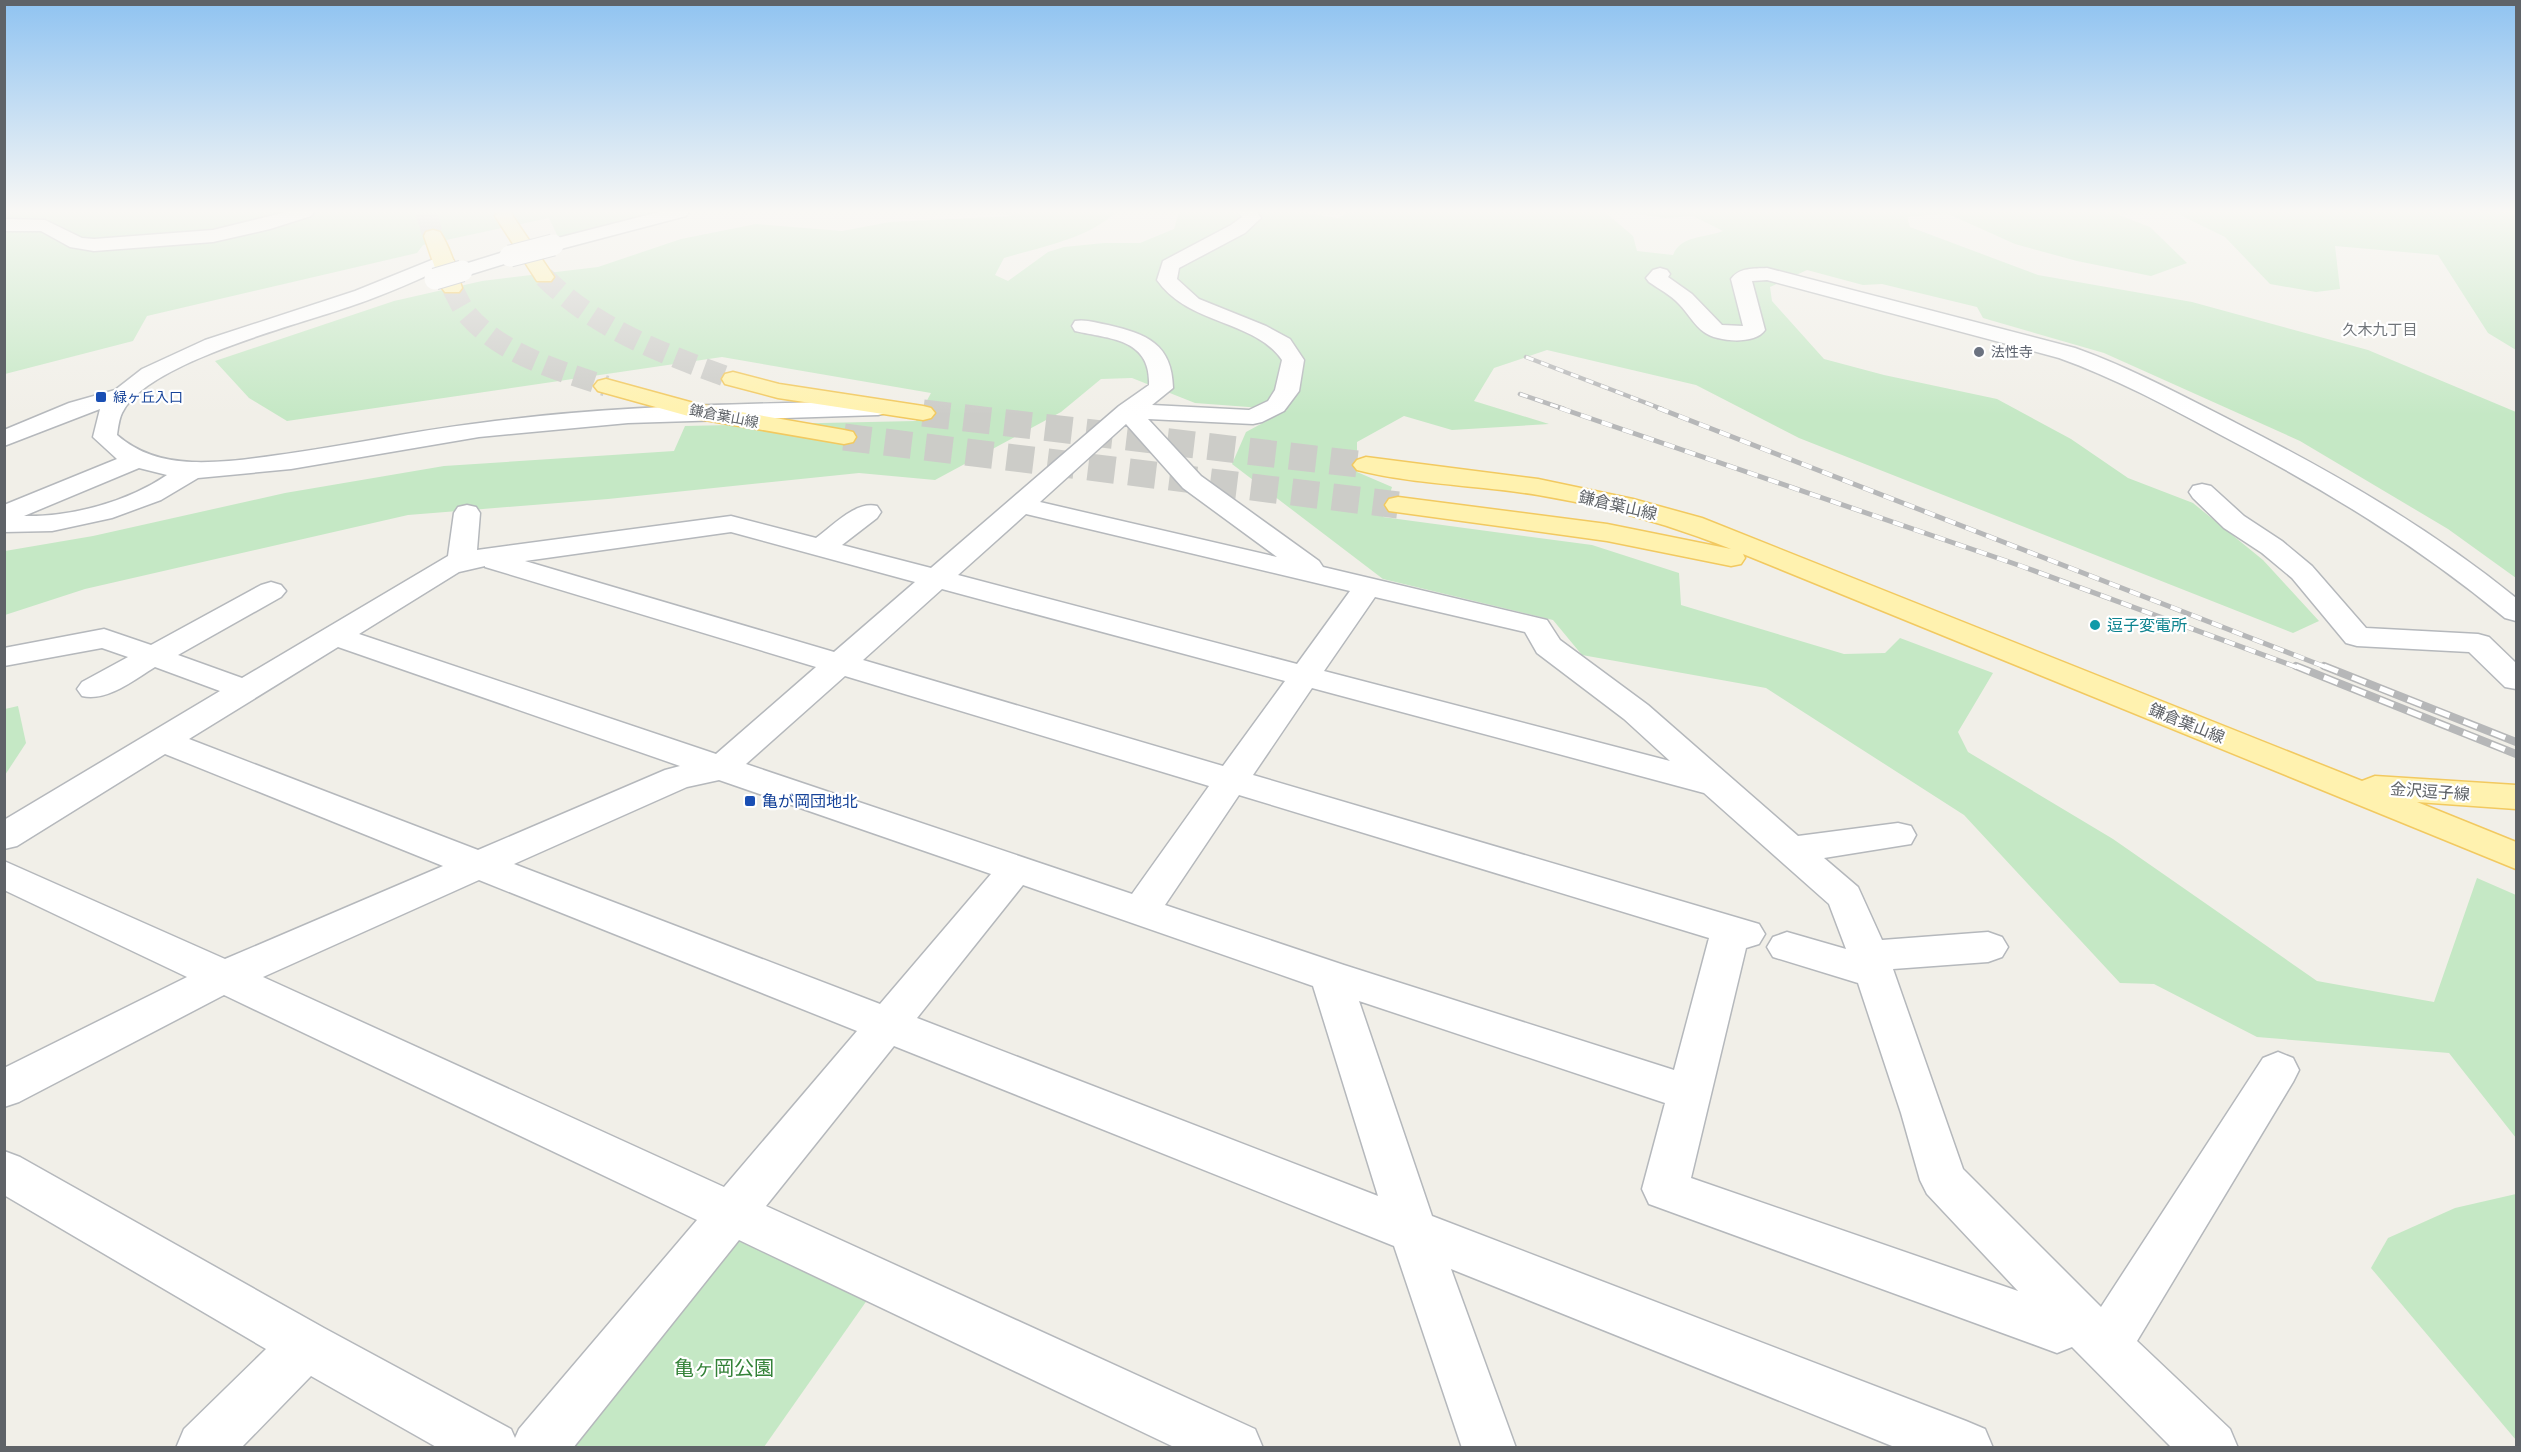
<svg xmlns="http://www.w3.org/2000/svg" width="2521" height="1452" viewBox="0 0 2521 1452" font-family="'Titillium Web','Noto Sans JP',sans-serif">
<rect width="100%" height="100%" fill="#f1efe8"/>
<g fill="#c5e8c5">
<polygon points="5,212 666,212 559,239 549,218 423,245 417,253 147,316 133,341 5,374"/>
<path d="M998,212H1116C1088,239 1040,247 1004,258L995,275L1008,281L1048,252L1064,247L1104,243H1140L1174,229L1179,212H1298L1338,218L1349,212H1605L1633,236L1637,251L1673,255C1681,235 1705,238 1723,231L1693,216L1665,218L1623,212H2110L2150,227L2187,263L2151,276L2077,261L2015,244L1946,213L1907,217L1910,227L2038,275L2192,302L2368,350L2516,412V578L2448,529L2300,441L2104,353L1983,318L1977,307L1882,284L1863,285L1807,270L1770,287L1772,301L1824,359L1884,375L1997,399L2071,439L2128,478L2193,503L2263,560L2319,621L2293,633L1799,438L1696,385L1547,350L1494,368L1474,401L1549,424L1452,430L1404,416L1357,442V472L1392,487L1383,517L1592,545L1679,573L1681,605L1844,654L1885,653L1900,638L1993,673L1958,732L1968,752L2113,839L2317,981L2434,1002L2477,878L2516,895V1138L2449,1053L2257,1037L2154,984L2120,983L1964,815L1766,688L1582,655L1553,620L1383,579L1232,464L1246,432L1287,410L1195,403L1132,378L1101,379L1061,412L935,480L859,473L608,499L408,515L85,589L5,615V551L93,536L285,493L444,466L674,451L685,426L916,421L931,393L722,357L287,421L249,398L215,361L394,301L482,281L598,267L681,239L756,224L842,231L890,222L1012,216Z"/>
<polygon points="2174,212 2516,212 2516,350 2488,333 2438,255 2335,246 2340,289 2316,292 2270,284 2225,237"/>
<polygon points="18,706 26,743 5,775 5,709"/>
<polygon points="2516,1194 2516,1440 2371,1268 2388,1238 2455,1208"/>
<polygon points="743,1236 870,1296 764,1447 563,1448 725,1241"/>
</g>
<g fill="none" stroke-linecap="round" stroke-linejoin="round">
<g stroke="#ccccc8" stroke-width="21" stroke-dasharray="21 10" stroke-linecap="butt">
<polyline points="426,212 433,236"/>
<path d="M544,277C599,331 662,353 733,379"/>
<path d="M452,288C457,296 460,305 466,313C500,354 557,370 606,386"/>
</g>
<g stroke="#ccccc8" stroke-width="27" stroke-dasharray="27 14" stroke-linecap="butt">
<polyline points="923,413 1366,465"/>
<polyline points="844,437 1398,505"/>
</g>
<g stroke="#b5b8bc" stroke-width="3">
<g id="minor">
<polygon points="286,212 314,212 311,216 270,229 213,242 94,251 70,247 41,231 4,231 4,219 45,220 82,238 94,239 213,230"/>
<polygon points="659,212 689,212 686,216 553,251 546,249 543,245 546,241"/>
<path d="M1238,212H1257L1261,218L1245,233L1179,268L1177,279L1199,299L1266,326L1290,339L1304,360L1299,391L1284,411L1262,422L1253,424L1148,419L1201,476L1319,561L1323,567L1547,620L1560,640L1648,705L1798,836L1898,823L1911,826L1916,835L1911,844L1824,858L1858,887L1882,940L1988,932L2002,937L2008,947L2002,957L1988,962L1893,969L1963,1169L2101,1307L2263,1058L2278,1052L2293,1058L2299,1070L2293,1082L2137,1341L2230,1429L2238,1448H2172L2072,1347L2057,1353L1649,1204L1642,1189L1665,1103L1359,1001L1432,1216L1966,1421L1985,1429L1993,1448H1897L1451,1269L1516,1448H1462L1394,1246L894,1046L766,1206L1255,1429L1263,1448H1176L739,1240L573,1448H438L311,1376L241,1448H176L184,1429L266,1349L4,1195V1151L20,1157L324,1328L511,1429L515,1438L519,1429L697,1220L224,995L19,1102L4,1107V1068L187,977L4,890V861L225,959L443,866L165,754L17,846L4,849V820L220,691L155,667C134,680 107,702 82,696L77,689L82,682L128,657L102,648L4,666V648L104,629L151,645L261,585L271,582L281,585L286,591L281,597L178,655L242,678L448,556L454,513L458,507L467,505L476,507L480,513L477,550L731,516L816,538C834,525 855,501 877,506L881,512L877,518L842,545L931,568L1119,406L1149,385C1151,339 1111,339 1075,331L1072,326L1075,321C1086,319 1097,323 1108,325C1147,334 1172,344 1173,388L1152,405L1249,410L1268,401L1275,390L1282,360C1255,320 1188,325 1157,280L1163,261L1231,225L1242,217ZM1126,424L1183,488L1277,557L1040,502ZM1026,514L1350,591L1297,664L958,575ZM731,532L915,582L834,652L525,561ZM485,566V567L816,667L716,754L359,634L459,572ZM942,589L1285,681L1223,766L863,660ZM1375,597L1525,632L1537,653L1624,719L1670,761L1324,671ZM338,647L680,766L665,770L478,850L189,739ZM845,676L1209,786L1132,894L746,764ZM1312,688L1704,793L1829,904L1846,949L1787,932L1773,937L1767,947L1773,957L1858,983L1901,1113L1920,1180L1927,1194L2018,1291L1691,1178L1746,948L1759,944L1765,934L1759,924L1253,775ZM719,780L991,874L880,1004L514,864L687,787ZM1239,795L1709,938L1674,1070L1344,965L1165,905ZM479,880L857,1031L724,1187L263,977ZM1023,885L1313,986L1378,1196L917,1018Z"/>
<polygon points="510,250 517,252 520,256 517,260 462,277 455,275 452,271 455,267"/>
<path d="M444,255L451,257L454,261L451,265C419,279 387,294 354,305C301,324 146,362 122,413C119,419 118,428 117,435C139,454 164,461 192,462C221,463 250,459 278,455C346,446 412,431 480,423C612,405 745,404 878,401L886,403L890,408L886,413L878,415L628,423L479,437L291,469L198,478L161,500L112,518L52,531L4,532V505L117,459L93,437L100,409L4,446V430L69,403L115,390L142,369L205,340L355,291ZM139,468L167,475C127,502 72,517 24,516Z"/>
<path d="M1660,268L1667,270L1670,274L1668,277L1692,294L1722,325L1743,326L1731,279C1740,267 1753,269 1767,268L2075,348C2131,368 2183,396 2236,423C2334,473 2430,528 2516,598V621L2505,618C2417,545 2321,487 2219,434C2167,406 2115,378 2059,358L1767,280L1752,281L1765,330C1755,345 1717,342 1704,332C1694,325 1688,313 1679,304C1671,295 1659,289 1649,282L1646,278L1653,270Z"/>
<polygon points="2202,484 2211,486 2244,516 2282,541 2312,566 2366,628 2478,634 2489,637 2516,663 2516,689 2505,687 2469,652 2357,646 2346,643 2292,578 2262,553 2224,528 2193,498 2189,492 2193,486"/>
</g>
</g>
<g stroke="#f2c960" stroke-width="3">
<g id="major">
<polygon points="498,212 510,212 554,277 551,281 537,281 495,216"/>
<path d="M433,230L440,232C451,249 456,269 462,288L459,292H445L442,288L424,236L426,232Z"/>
<polygon points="733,372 779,384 923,406 931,408 935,413 931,418 923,420 778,398 725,384 722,379 725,374"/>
<polygon points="606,379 701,405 844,430 853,432 856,437 853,442 844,444 699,419 598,391 594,386 598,381"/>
<path d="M1366,457L1538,479L1633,499L1702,518L2362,781L2375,776L2516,785V809L2417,802L2516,842V869L1743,554L1745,558L1741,564L1731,566L1607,541L1389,511L1385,505L1389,499L1398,497L1607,524L1731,549C1668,524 1604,506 1538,495C1478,485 1416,485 1357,470L1353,465L1357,460Z"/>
</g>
</g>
<use href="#minor" fill="#fff" fill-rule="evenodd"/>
<use href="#major" fill="#fff2af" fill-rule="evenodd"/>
<g stroke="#b6b7b8" stroke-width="4.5">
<g id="rail-far2">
<polyline points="1526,357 1662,409"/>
<polyline points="1520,394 1564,409"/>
</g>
</g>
<g stroke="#b6b7b8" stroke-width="5">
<g id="rail-far1">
<polyline points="1560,408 2021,566 2299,668"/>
<polyline points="1658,408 2328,668"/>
</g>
</g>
<g stroke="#b6b7b8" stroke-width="8">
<g id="rail">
<polyline points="2296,666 2516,754"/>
<polyline points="2324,666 2516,742"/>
</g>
</g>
<use href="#rail-far2" stroke="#fff" stroke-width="3" stroke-dasharray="8" stroke-linecap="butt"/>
<use href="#rail-far1" stroke="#fff" stroke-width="4" stroke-dasharray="11" stroke-linecap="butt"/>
<use href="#rail" stroke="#fff" stroke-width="5" stroke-dasharray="15" stroke-linecap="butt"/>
<g stroke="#b5b8bc" stroke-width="23" stroke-linecap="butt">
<g id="minor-bridge">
<polyline points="510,256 553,245"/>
<polyline points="435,279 462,271"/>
</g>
</g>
<use href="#minor-bridge" stroke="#fff" stroke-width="21"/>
</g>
<linearGradient id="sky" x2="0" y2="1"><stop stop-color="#8fc3f1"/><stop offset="0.51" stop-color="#f9f8f5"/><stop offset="1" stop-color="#f9f8f5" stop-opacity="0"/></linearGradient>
<rect width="2521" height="415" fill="url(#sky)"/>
<circle fill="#6b7280" stroke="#fff" stroke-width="2" cx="1979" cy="352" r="6"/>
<g fill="#1a4fb4" stroke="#fff" stroke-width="2">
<rect x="95" y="391" width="12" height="12" rx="3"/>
<rect x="744" y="795" width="12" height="12" rx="3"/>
</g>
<circle fill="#0f9aa8" stroke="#fff" stroke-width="2" cx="2095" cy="625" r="6"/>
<g text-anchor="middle" stroke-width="4.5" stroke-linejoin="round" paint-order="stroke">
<g font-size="14" fill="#5b616d" stroke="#fff" text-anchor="start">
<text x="1991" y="357">法性寺</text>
</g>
<g font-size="14" fill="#164399" stroke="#fff" text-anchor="start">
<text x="113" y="402">緑ヶ丘入口</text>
</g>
<g font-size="14" fill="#5f6368" stroke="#fff">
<text transform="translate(724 416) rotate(11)" y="5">鎌倉葉山線</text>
</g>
<g font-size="15" fill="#70757a" stroke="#fff">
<text x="2380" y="335">久木九丁目</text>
</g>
<g font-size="16" fill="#5f6368" stroke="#fff">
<text transform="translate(1618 505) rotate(13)" y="6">鎌倉葉山線</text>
<text transform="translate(2187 723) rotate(22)" y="6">鎌倉葉山線</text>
<text transform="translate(2430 791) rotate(4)" y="6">金沢逗子線</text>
</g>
<g font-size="16" fill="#0d838f" stroke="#fff" text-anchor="start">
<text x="2107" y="631">逗子変電所</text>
</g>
<g font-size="16" fill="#164399" stroke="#fff" text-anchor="start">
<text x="762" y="807">亀が岡団地北</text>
</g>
<g font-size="20" fill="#348238" stroke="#fff">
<text x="724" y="1375">亀ヶ岡公園</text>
</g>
</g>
<rect width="2521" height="1452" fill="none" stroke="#5f6368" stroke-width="12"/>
</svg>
